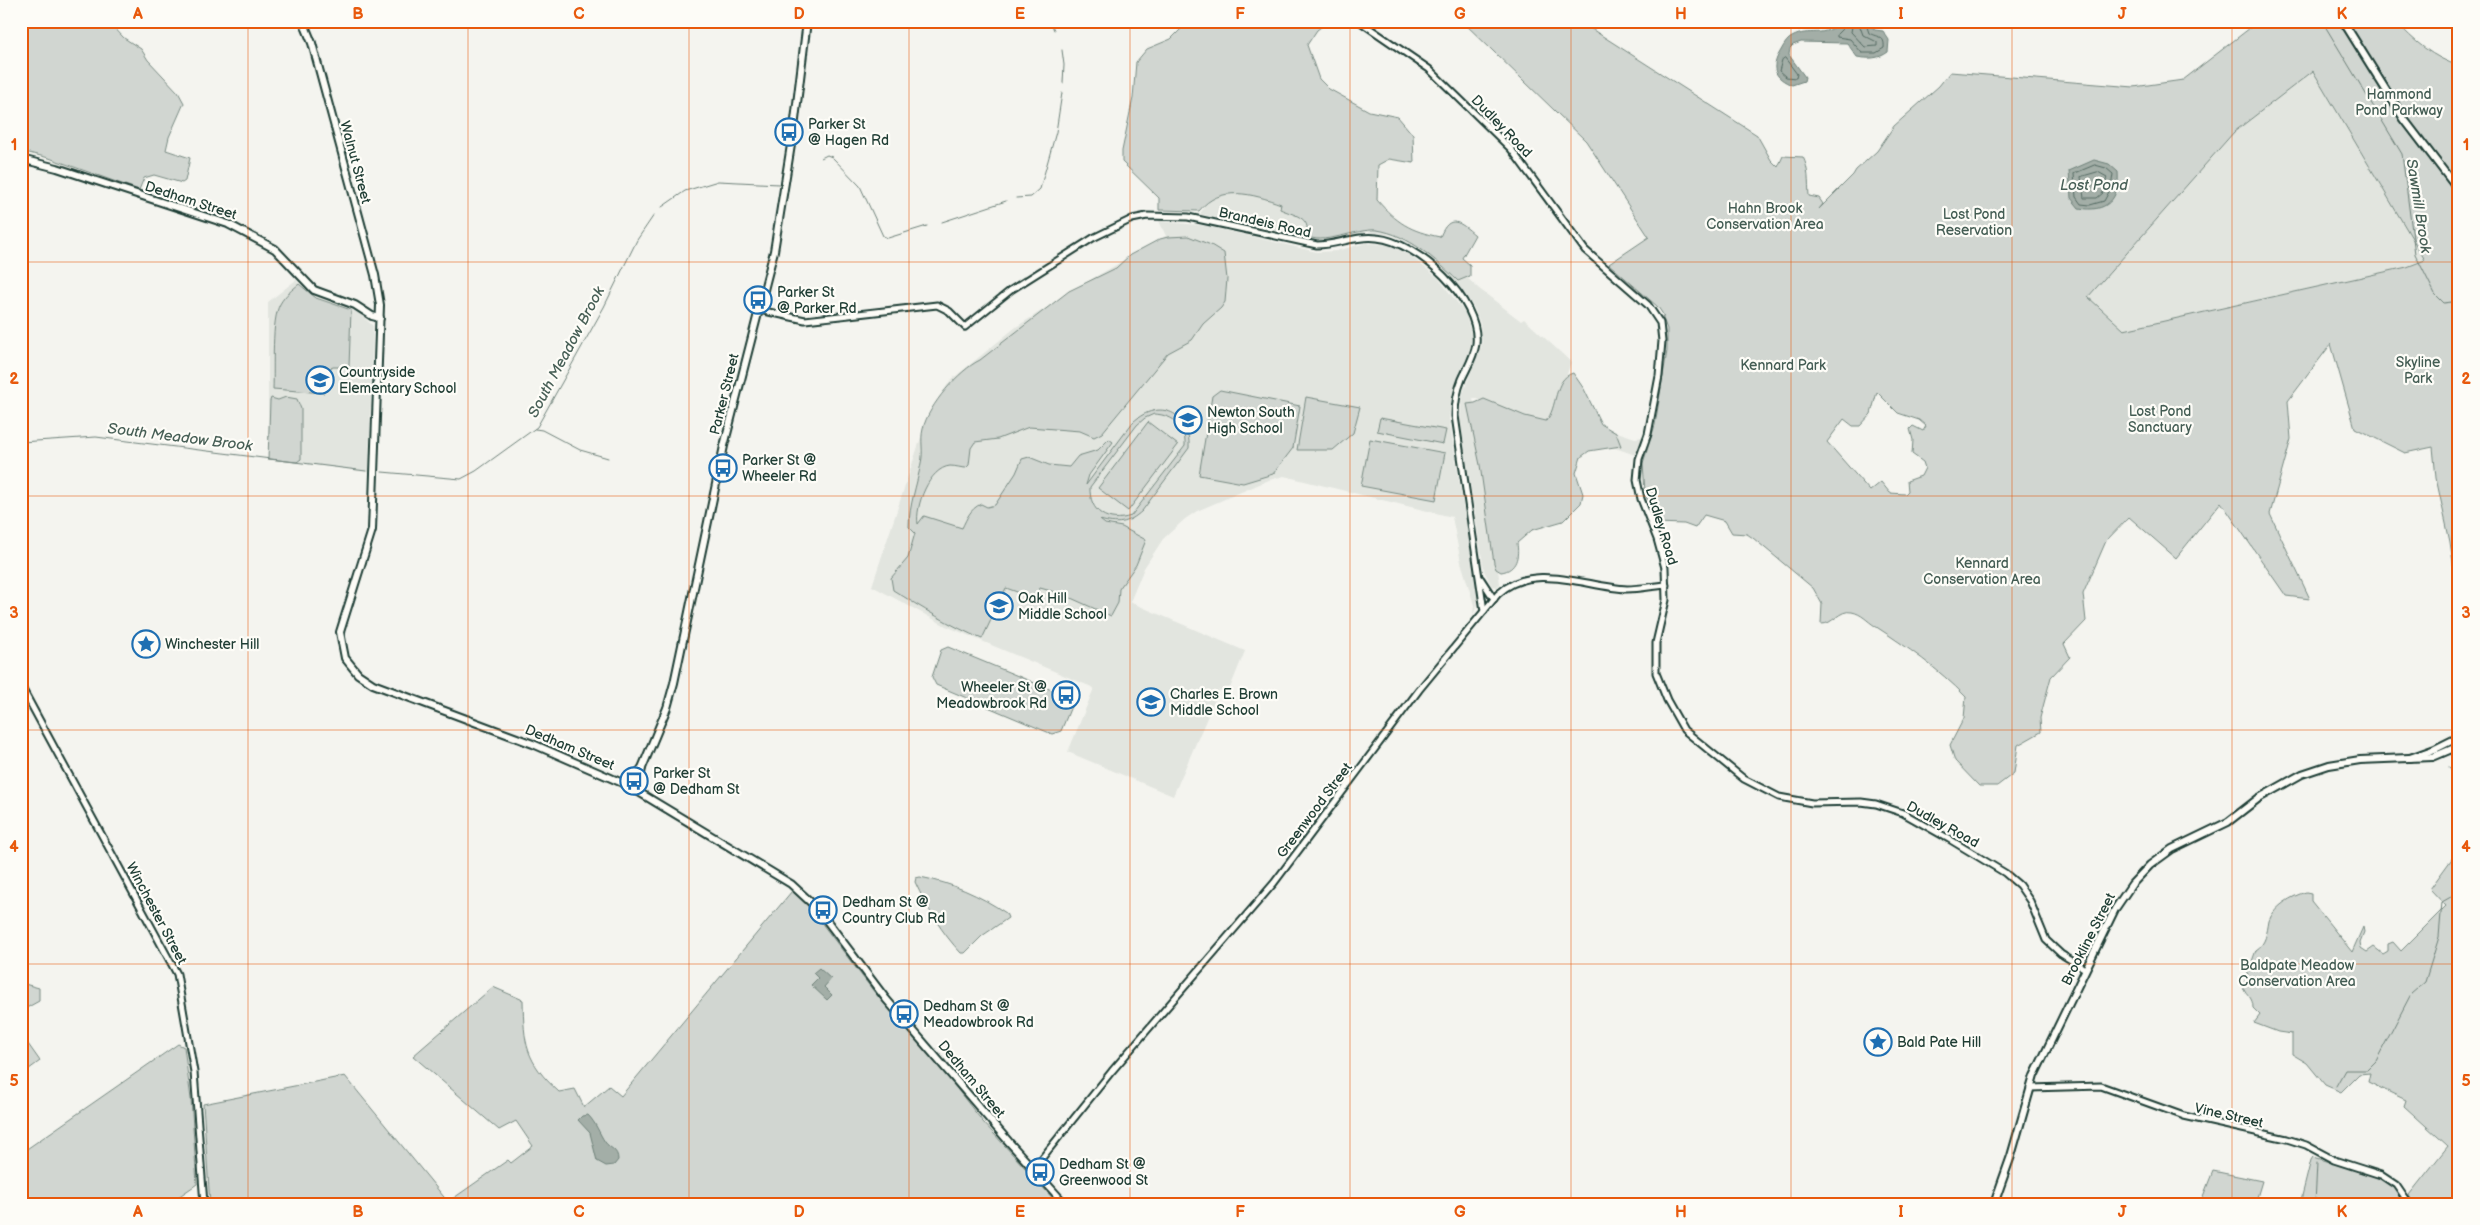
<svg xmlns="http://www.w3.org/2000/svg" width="2480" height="1225" viewBox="0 0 2480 1225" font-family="'Balsamiq Sans',sans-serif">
<rect width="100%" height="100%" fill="#f4f4ef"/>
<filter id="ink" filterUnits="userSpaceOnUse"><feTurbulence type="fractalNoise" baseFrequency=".02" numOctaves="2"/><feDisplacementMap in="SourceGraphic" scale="10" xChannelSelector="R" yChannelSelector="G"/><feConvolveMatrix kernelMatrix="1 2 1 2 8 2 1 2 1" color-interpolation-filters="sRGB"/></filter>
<g filter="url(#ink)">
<g fill="#e2e5df">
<polygon points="2313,71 2425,260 2407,267 2124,330 2088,297 2234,132"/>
<polygon points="1255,190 1431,244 1478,288 1521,321 1524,319 1571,362 1555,411 1635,438 1644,437 1638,456 1473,398 1500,584 1497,587 1492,586 1484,571 1460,420 1462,395 1482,344 1480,323 1474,308 1461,289 1441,267 1418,249 1393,235 1368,232 1334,241 1316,241 1200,214 1210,197"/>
<polygon points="1159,221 1207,226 1317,252 1336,251 1366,243 1390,245 1409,255 1438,278 1466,314 1472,338 1469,354 1453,390 1449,418 1478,595 1477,605 1473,615 1474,605 1461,562 1452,517 1284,476 1269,480 1197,511 1185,519 1163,539 1144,568 1130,602 1245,651 1228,693 1219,690 1173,796 1068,752 1094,688 946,626 872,586 928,416 939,397 951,380 1016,327 1095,277 1166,236"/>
<polygon points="296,280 305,291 316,298 359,313 373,326 369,472 268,459 268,302"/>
</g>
<g fill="#d1d6d1" stroke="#788a82" fill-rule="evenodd">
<polygon points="21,21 108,21 124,38 141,49 148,60 178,92 184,103 169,137 166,150 190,158 185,181 182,183 154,175 144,178 139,190 49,158 21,151"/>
<path d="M1180,21H1329L1317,30L1307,45L1319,79L1329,89L1369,111L1398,117L1413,135L1414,163L1389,159L1378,165L1377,200C1397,223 1410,231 1440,237C1449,213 1460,222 1475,235L1462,258L1470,265V276L1458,281C1435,259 1409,235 1377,230C1357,228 1320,247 1306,235C1312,217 1293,215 1280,209L1281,204C1253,194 1220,184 1199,211L1159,210V198L1122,162V151L1133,98L1136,62L1147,49L1171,39L1181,29Z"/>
<path d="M1462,21H1579L1757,135L1771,160L1778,167L1783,156L1803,157C1809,169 1808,182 1809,196L1819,198L1823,204L1819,209L1853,175L1856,170L1877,151L1894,126L1939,86L1950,72L2134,87L2183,80L2259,21H2396C2413,41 2434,58 2459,66V604L2450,542L2436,478L2433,447L2405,453L2355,428L2331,344L2288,401L2291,439L2270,514L2310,599L2286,596L2221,502L2176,558L2129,517L2106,541L2083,594L2086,621L2064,644L2070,657L2051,677L2040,718L2041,732L2018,745L2014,773L1997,786H1979L1955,761L1950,745L1964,718L1966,697C1939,669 1907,647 1875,626C1867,621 1862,614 1852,612C1839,609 1833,625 1821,624L1822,604L1813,588L1753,538L1747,534L1732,533L1725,521L1704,515L1695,528L1684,524L1656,523L1645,493L1643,463L1655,425L1667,351V329L1662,316H1664L1658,307L1609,264L1649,237L1586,141ZM2313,71L2425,260L2407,267L2124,330L2088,297L2234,132ZM1877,392L1898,413L1919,420L1926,426L1923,431L1913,426L1910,429L1913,440L1912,454L1923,462L1925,468L1921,476L1907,481L1908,491L1905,494L1890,493L1881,482L1870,491L1827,442L1844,419L1853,426H1860L1871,414Z"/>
<path d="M1188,236L1211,245L1224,253L1227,279L1225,302L1221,308L1203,324L1192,340L1168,353L1102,433L1094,437L1080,431L1029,427L998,439L975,442L971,448L969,465L966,468C961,468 956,466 950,466C929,468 915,506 918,524L924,516L962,528C967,518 970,509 981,504L987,507L995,505L1016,473L1022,459L1029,457L1049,465L1069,467L1078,456L1098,450L1109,439L1113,442L1089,475L1086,485L1133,422C1159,398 1191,412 1189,448L1142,511C1128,524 1117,525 1100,520L1105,524L1122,527L1146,540L1136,565L1119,589L1118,603L1111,616L1062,594L1040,588L1034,598L1006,588L982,639C951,626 922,608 893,590L891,578L908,558L915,533L909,527C909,505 917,485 921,463C924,452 920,440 923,429C928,406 959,370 980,360L1069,291L1116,268L1130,255L1160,239L1168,237ZM1154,414C1174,415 1186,426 1185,446L1131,516C1108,524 1089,512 1090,487L1137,425L1145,418Z"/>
<path d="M299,284L316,298L351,310L349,367H333L327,370L324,393L273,389C274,368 271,320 280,304C285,295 292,290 299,284Z"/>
<path d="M1573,373L1584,389L1601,424L1616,433L1621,446L1589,451L1581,457L1576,473L1583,494L1581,503L1563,521L1532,530L1517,543C1519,556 1517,570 1501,572L1496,569L1494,563L1480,465L1467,404L1475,403L1484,399L1525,416L1546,421C1558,408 1553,379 1573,373Z"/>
<polygon points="1220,390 1300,406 1293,448 1273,474 1243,483 1199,475 1212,396"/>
<polygon points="286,397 297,399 301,409 301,459 297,462 268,459 270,401 271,398 278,400"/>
<polygon points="1306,397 1360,407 1353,433 1333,450 1297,450"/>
<polygon points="1380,418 1446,430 1443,444 1377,431"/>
<polygon points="1148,422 1178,445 1128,511 1098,488"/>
<polygon points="1370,439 1445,453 1436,500 1361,486"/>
<polygon points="948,647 1071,698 1072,704 1061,731 1052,734 936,685 932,677 941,650"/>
<path d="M2459,849V1204H2413L2409,1195L2448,1146L2404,1106L2406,1100L2368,1082L2370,1073L2359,1074L2341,1092L2325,1085L2307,1063L2292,1054V1034L2278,1032L2254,1023L2260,1015L2253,1008C2253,997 2247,996 2243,987L2256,950C2266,944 2267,932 2269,921C2274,906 2292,896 2306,892L2311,893V901L2352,952L2363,927L2364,932L2360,942L2361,948L2367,952L2374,947L2383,954L2388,951V944L2393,942L2401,951L2446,906L2430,889Z"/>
<path d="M920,877C952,883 979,895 1006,913L1008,918L982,936L965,953H961C942,933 927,908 915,882L916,878Z"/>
<path d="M792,891L807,904L875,993L928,1052L983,1122L1058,1204H210L203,1104L345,1076L448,1202L508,1160L511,1163L533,1146L516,1121L499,1130L413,1056L493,987L523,1000C524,1044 525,1061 559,1092L575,1089L584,1107L609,1086L621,1096Z"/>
<polygon points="21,983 39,988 39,1001 21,1011"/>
<polygon points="21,1034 40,1061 21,1075"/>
<polygon points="178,1044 184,1047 191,1099 197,1184 168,1204 21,1204 21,1153"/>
<polygon points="2313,1157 2386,1180 2400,1194 2406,1204 2300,1204 2311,1160"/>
<polygon points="2213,1171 2262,1181 2255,1204 2200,1204"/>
</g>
<g fill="#a3aea7" stroke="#6e8179">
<path d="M1844,21C1857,21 1866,20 1875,30L1883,31L1889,40L1888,52C1879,59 1868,59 1857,57L1847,43L1801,42L1793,45L1790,48L1789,55L1805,77L1804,81L1792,85C1775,78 1770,69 1780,52C1783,47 1786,40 1792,37C1810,27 1821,40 1844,21Z"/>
<path d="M2094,160L2109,164L2118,172C2120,200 2106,213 2079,208L2071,198L2069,171Z"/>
<polygon points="819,968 831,979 824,987 832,995 827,1000 811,985 818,978 813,973"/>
<path d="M588,1115C596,1123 599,1133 605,1142C610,1149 618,1149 618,1160L614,1165L606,1166L597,1161L590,1133L578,1120L582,1116Z"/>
</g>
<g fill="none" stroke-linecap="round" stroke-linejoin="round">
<g stroke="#546a62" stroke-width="1">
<path d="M1846,21L1845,26L1837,34V37L1850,39L1862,53H1876L1884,48C1885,35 1878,38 1869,33L1865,21"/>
<polyline points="1853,21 1851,32 1865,47 1877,46 1877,42 1863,35 1858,21"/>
<polygon points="1785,58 1797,74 1796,78 1786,77 1779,71 1782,60"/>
<polygon points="2095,165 2106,168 2113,174 2111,188 2104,201 2090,205 2081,204 2076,197 2074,174"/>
<polygon points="2098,172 2107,177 2103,193 2097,198 2084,198 2081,177"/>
</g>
<g stroke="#6e8179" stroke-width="1">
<polyline points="1050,21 1054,30"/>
<polyline points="2322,21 2402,154 2415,254 2435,294 2444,303 2459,301"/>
<polyline points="1062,50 1064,65 1063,83"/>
<polyline points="821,158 827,155 832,157 860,186 883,236 888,238 927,226"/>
<polyline points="1016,198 1031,197 1040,189 1056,132 1062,93"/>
<polyline points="662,207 685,191 718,181 779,184"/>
<polyline points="942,222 1006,201"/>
<polyline points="535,429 542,430 580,450 608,458"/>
<polyline points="21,442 96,437 366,471"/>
<polyline points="382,472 461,479 476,471 537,427 604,307 637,240 654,215"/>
<polyline points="2449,767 2459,783"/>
<polyline points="2336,1086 2345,1070 2367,1070 2376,1061 2411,994 2425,982 2439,937 2442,902 2456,894 2456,879 2459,877"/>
<polyline points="2315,1204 2317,1163"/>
</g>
<g stroke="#1f3d34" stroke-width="9">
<g id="minor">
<polyline points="1359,21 1429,69 1511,149 1585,250 1648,305 1660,323 1662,341 1659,376 1648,434 1639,459 1637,480 1641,499 1657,539 1665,568 1666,600 1656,643 1656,673 1667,700 1684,730 1744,779 1779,797 1812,803 1861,802 1876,804 1903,813 1949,839 2005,873 2019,885 2030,901 2046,940 2061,954 2085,969"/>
<path d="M760,307L764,311L805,320L937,305L949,311L965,327L1011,290L1093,238L1132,219L1147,216L1188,217L1317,245C1337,245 1357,235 1377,238C1418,242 1481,300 1476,344C1474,357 1467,368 1462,379C1457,391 1455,403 1455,416L1484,611"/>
<polyline points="1481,579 1494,599"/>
<polyline points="21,686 177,974 194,1072 204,1204"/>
<polyline points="2030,1088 2101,1086 2184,1116 2287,1139 2306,1145 2334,1160 2381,1175 2396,1185 2409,1204"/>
<path d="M1034,1168L1112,1071L1274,883L1419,690L1498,594C1533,561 1586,587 1627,589C1640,589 1653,586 1666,585"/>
</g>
</g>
<g stroke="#1f3d34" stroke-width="10">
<g id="major">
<polyline points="303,21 312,43 375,275 380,305 372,530 340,632 345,658 358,674 373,684 533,744 627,785 791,884 818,909 886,999 1009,1142 1065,1204"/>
<polyline points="2343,21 2404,119 2459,191"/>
<polyline points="21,159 57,168 228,224 275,249 314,290 355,305 372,316 380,318"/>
<polyline points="2410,758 2435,749 2459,737"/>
<polyline points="627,785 642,768 667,708 674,683 724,446 774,251 795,120 807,21"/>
<polyline points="638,791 642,768"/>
<polyline points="1994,1204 2011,1156 2034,1076 2115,909 2132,884 2150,865 2172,849 2228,822 2259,798 2302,774 2329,765 2360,760 2433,757 2459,746"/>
</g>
</g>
<use href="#minor" stroke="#fdfcf7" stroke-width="5"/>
<use href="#major" stroke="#fdfcf7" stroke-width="6"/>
</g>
</g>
<path fill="none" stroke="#e8590c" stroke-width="1" stroke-opacity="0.55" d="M248,21V1204M468,21V1204M689,21V1204M909,21V1204M1130,21V1204M1350,21V1204M1571,21V1204M1791,21V1204M2012,21V1204M2232,21V1204M21,262H2459M21,496H2459M21,730H2459M21,964H2459"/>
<defs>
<g id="bus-ring" transform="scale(1.4375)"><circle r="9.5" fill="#fdfcf7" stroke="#1f6fb2" stroke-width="1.5"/><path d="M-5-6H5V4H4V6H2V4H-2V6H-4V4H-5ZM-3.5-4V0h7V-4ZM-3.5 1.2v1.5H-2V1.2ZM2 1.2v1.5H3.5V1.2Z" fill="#1f6fb2"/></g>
<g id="school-ring" transform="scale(1.4375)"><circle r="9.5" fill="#fdfcf7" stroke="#1f6fb2" stroke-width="1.5"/><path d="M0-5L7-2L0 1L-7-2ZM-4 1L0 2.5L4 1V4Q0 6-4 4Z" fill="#1f6fb2"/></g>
<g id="sight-ring" transform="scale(1.4375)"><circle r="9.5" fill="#fdfcf7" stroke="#1f6fb2" stroke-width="1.5"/><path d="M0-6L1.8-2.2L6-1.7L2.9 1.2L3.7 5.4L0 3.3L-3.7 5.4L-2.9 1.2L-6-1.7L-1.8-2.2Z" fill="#1f6fb2"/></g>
</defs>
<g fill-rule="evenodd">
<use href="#bus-ring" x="789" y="132"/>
<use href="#bus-ring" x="758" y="300"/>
<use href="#school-ring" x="320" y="380"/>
<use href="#school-ring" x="1188" y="420"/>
<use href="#bus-ring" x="723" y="468"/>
<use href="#school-ring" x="999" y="606"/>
<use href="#sight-ring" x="146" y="644"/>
<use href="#bus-ring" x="1066" y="695"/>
<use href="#school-ring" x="1151" y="702"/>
<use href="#bus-ring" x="634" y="781"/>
<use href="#bus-ring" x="823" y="910"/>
<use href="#bus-ring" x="904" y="1014"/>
<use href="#sight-ring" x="1878" y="1042"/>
<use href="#bus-ring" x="1040" y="1172"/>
</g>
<g text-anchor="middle" stroke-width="4.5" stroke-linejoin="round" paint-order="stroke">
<g font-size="14" fill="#435c53" stroke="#fdfcf7">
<text x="2399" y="99">Hammond<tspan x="2399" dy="16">Pond Parkway</tspan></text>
<text x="1765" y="213">Hahn Brook<tspan x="1765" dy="16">Conservation Area</tspan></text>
<text x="1974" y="219">Lost Pond<tspan x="1974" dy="16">Reservation</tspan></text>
<text x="2418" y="367">Skyline<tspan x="2418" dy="16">Park</tspan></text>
<text x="1783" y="370">Kennard Park</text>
<text x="2160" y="416">Lost Pond<tspan x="2160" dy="16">Sanctuary</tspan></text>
<text x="1982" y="568">Kennard<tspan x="1982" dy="16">Conservation Area</tspan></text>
<text x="2297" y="970">Baldpate Meadow<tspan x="2297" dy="16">Conservation Area</tspan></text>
</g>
<g font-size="14" fill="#1f3d34" stroke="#fdfcf7" text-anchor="start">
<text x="808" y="129">Parker St<tspan x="808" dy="16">@ Hagen Rd</tspan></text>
<text x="777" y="297">Parker St<tspan x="777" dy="16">@ Parker Rd</tspan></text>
<text x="339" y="377">Countryside<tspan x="339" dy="16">Elementary School</tspan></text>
<text x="1207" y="417">Newton South<tspan x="1207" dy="16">High School</tspan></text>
<text x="742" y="465">Parker St @<tspan x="742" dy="16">Wheeler Rd</tspan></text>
<text x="1018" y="603">Oak Hill<tspan x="1018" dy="16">Middle School</tspan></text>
<text x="165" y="649">Winchester Hill</text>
<text x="1047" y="692" text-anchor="end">Wheeler St @<tspan x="1047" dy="16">Meadowbrook Rd</tspan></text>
<text x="1170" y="699">Charles E. Brown<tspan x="1170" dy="16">Middle School</tspan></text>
<text x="653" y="778">Parker St<tspan x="653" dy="16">@ Dedham St</tspan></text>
<text x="842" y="907">Dedham St @<tspan x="842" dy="16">Country Club Rd</tspan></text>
<text x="923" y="1011">Dedham St @<tspan x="923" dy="16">Meadowbrook Rd</tspan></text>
<text x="1897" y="1047">Bald Pate Hill</text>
<text x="1059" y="1169">Dedham St @<tspan x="1059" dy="16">Greenwood St</tspan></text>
</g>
<g font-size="14" fill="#1f3d34" stroke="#fdfcf7">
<text transform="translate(1502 126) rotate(46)" y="5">Dudley Road</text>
<text transform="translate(356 162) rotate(75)" y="5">Walnut Street</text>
<text transform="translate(191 200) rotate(18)" y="5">Dedham Street</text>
<text transform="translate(1265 222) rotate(13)" y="5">Brandeis Road</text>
<text transform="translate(724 394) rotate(-76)" y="5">Parker Street</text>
<text transform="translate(1662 526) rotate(73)" y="5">Dudley Road</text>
<text transform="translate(570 747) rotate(23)" y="5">Dedham Street</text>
<text transform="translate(1314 810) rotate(-53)" y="5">Greenwood Street</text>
<text transform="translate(1943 824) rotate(29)" y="5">Dudley Road</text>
<text transform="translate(157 913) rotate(62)" y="5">Winchester Street</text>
<text transform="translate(2088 939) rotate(-63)" y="5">Brookline Street</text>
<text transform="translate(972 1079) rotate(50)" y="5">Dedham Street</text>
<text transform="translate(2229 1115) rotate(13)" y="5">Vine Street</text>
</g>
<g font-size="15" font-style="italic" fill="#475f56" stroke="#fdfcf7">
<text x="2094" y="190">Lost Pond</text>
<text transform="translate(2419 206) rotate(81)" y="5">Sawmill Brook</text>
<text transform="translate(566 352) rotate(-62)" y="5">South Meadow Brook</text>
<text transform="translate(180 437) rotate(7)" y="5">South Meadow Brook</text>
</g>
</g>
<rect width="2480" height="1225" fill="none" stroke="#fdfcf7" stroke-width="55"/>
<rect x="28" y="28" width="2424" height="1170" fill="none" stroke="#e8590c" stroke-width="2"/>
<g font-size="16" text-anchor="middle" font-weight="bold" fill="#e8590c">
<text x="138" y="19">A</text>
<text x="358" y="19">B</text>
<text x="579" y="19">C</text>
<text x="799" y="19">D</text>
<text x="1020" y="19">E</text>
<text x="1240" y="19">F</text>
<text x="1460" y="19">G</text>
<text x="1681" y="19">H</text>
<text x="1901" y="19">I</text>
<text x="2122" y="19">J</text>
<text x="2342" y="19">K</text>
<text x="14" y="150">1</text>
<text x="2466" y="150">1</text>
<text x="14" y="384">2</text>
<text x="2466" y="384">2</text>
<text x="14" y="618">3</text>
<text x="2466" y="618">3</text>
<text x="14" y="852">4</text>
<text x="2466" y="852">4</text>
<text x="14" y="1086">5</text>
<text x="2466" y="1086">5</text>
<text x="138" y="1217">A</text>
<text x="358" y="1217">B</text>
<text x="579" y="1217">C</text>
<text x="799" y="1217">D</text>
<text x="1020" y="1217">E</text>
<text x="1240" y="1217">F</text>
<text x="1460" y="1217">G</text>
<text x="1681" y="1217">H</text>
<text x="1901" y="1217">I</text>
<text x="2122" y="1217">J</text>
<text x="2342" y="1217">K</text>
</g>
</svg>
